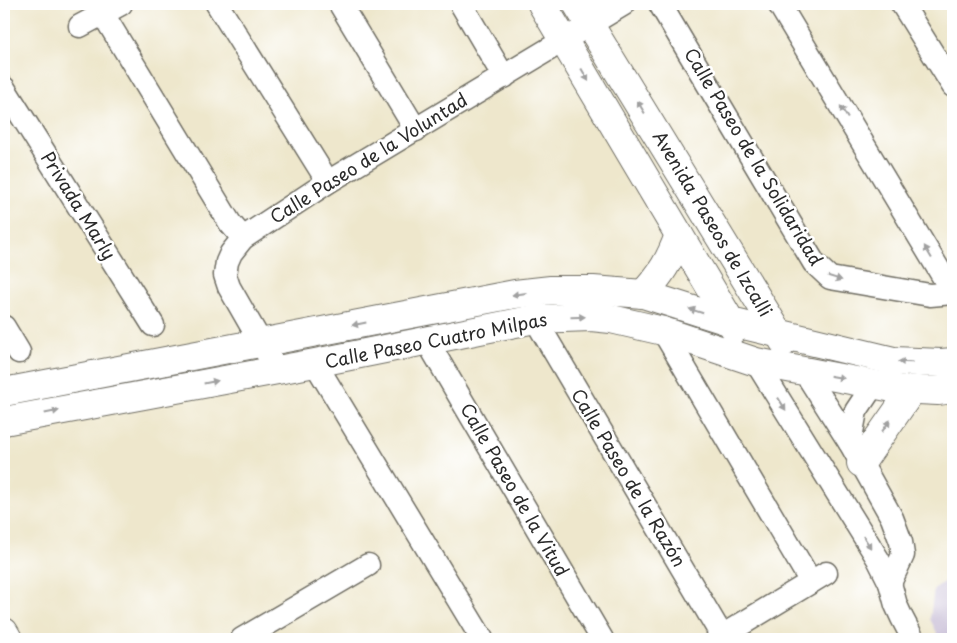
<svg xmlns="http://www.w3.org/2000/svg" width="957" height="643" viewBox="0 0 957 643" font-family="'Playpen Sans',sans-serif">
<rect width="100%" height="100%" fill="#fff"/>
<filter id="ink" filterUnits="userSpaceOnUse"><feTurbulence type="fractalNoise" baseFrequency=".02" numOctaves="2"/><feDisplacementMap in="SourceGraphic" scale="10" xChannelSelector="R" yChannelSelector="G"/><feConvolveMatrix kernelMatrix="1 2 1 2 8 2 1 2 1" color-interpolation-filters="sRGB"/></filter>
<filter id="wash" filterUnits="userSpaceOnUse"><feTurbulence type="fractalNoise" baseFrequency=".0096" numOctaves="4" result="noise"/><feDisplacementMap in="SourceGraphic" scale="20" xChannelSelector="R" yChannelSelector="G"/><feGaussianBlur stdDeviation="1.12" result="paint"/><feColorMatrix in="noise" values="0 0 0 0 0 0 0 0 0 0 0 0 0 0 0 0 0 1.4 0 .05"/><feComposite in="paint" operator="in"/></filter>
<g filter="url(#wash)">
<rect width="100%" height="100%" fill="#eee7cc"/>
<polygon fill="#c9bfd7" points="953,575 953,639 940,639 930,619 934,589"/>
</g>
<g filter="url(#ink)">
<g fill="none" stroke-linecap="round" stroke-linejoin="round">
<g stroke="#6f6d63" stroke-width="25">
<g id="minor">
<polyline points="217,4 328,182"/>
<polyline points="340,4 416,130"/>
<polyline points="461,4 504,77"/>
<polyline points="660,4 814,263 830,278 930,295 953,293"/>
<polyline points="779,4 953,293"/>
<polyline points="902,4 953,86"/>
<polyline points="103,14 230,223 243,238"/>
<polyline points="80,26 121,4"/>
<polyline points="4,88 153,325"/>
<polyline points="535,319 722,636"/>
<polyline points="4,327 19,352"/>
<polyline points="663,331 811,582"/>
<polyline points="427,341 602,639"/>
<polyline points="756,362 878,559 890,583 896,605 902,618 913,639"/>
<polyline points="315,363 482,639"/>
<polyline points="276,369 229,287 225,275 227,262 231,253 243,238 328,182 624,4"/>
<polyline points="805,372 850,443 892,518 901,542 903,555 890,583"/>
<polyline points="850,443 856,411 874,384"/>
<polyline points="242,639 368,565"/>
<polyline points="717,639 826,573"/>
</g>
</g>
<g stroke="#6f6d63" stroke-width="30">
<g id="tertiary">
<polyline points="542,4 735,329"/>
<polyline points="577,4 784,342"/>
<path d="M643,294C661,275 670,260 679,235"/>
<polyline points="4,392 515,294 551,290 593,290 643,294 731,322 894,361 941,363 953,362"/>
<polyline points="4,421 315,363 535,319 591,317 611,319 663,331 756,362 898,389 938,391 953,389"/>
<polyline points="861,463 912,390"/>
<polyline points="4,632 8,639"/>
</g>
</g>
<use href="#minor" stroke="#fff" stroke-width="22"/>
<use href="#tertiary" stroke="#fff" stroke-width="28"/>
</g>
<defs><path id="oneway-solid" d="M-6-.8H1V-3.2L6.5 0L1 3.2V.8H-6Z" transform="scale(1.25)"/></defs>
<g fill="#a0a0a0">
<use href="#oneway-solid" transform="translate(585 75) rotate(60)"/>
<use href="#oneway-solid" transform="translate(641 107) rotate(-121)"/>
<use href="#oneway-solid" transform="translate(844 112) rotate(-121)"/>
<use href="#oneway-solid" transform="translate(928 252) rotate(-121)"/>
<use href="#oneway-solid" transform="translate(835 278) rotate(17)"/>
<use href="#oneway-solid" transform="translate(519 294) rotate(172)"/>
<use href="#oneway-solid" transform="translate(696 311) rotate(-163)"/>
<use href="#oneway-solid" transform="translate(578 317) rotate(-2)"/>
<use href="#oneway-solid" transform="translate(359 324) rotate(169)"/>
<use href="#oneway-solid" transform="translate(905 362) rotate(-178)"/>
<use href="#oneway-solid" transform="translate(837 377) rotate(10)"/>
<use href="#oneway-solid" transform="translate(211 382) rotate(-11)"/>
<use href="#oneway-solid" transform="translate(782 404) rotate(58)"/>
<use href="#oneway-solid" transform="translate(52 412) rotate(-11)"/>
<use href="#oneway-solid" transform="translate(886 426) rotate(-55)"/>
<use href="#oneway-solid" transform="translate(867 542) rotate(58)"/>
</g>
</g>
<g text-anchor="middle" stroke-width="5" stroke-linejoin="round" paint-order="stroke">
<g font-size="18" fill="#2b2b2b" stroke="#fff">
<text transform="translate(753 157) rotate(59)" y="6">Calle Paseo de la Solidaridad</text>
<text transform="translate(369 159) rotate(-32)" y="6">Calle Paseo de la Voluntad</text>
<text transform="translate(78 206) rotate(58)" y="6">Privada Marly</text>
<text transform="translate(712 224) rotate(59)" y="6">Avenida Paseos de Izcalli</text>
<text transform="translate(436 341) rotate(-11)" y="6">Calle Paseo Cuatro Milpas</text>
<text transform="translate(628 478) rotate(59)" y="6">Calle Paseo de la Razón</text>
<text transform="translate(514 490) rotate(60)" y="6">Calle Paseo de la Vitud</text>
</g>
</g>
<rect width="957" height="643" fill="none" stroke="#fff" stroke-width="20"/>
</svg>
